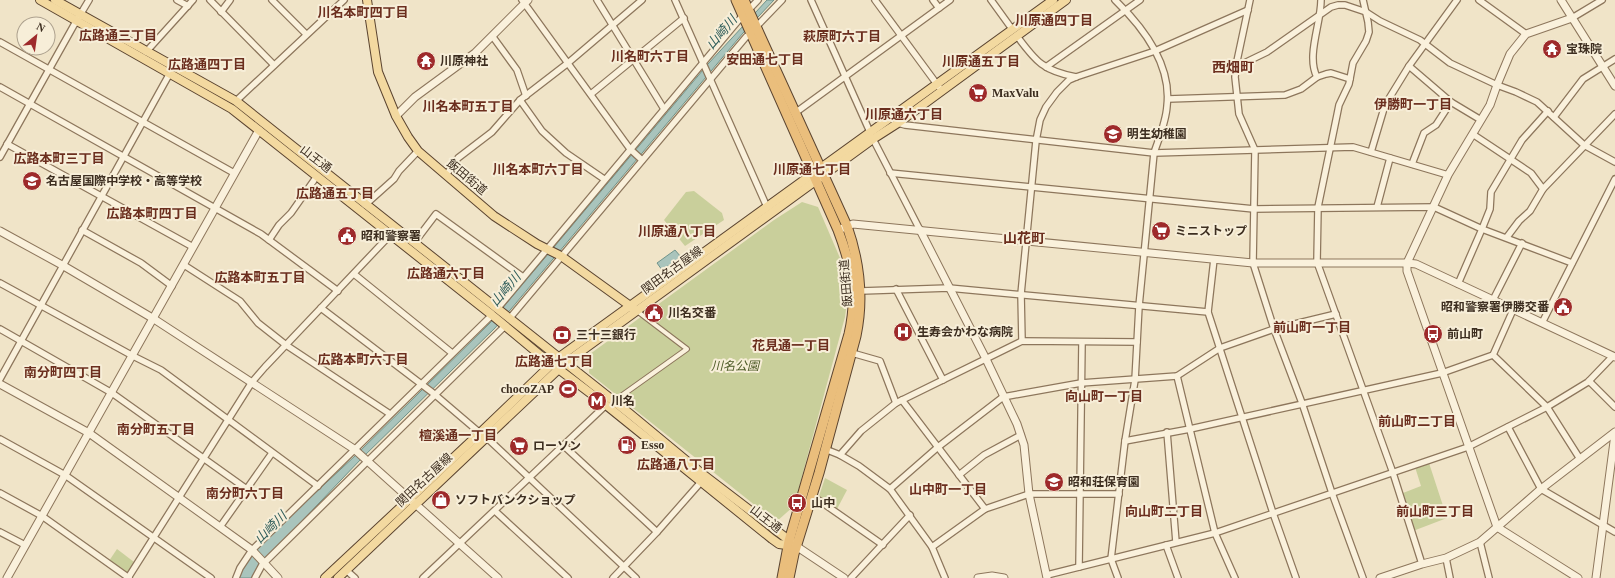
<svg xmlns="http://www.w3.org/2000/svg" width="1615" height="578" viewBox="0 0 1615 578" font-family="'Times New Roman','Noto Sans JP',serif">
<rect width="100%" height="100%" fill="#f0e4c8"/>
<g fill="#c9cf9b">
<polygon points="694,191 722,213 724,220 685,246 664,220 686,192"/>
<polygon points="802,202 818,207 840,258 845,273 847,302 845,317 794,506 776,522 589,373 590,354 774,220"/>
<polygon points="1429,463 1447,518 1413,531 1403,493 1421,486 1415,467"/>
<polygon points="825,478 847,490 837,509 819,496"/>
<polygon points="117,549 134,562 128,572 125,573 109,561"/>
</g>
<g fill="#a9c4bc" stroke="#6f938a">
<polygon points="767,0 774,0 743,33 495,328 361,459 261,564 252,578 239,578 241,571 252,555 284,522 356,455 490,323 708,64"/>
<polygon points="675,250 681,257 662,270 657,263"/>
</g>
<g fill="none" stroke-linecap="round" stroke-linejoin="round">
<g stroke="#8d765c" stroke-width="6">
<polyline id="pedestrian" points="614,401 687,349 637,311"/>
</g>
<g stroke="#8d765c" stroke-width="8">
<g id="minor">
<polyline points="177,0 188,6"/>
<polyline points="210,0 274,65"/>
<polyline points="272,0 306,34"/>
<polyline points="522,0 630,149 642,160"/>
<polyline points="597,0 664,109"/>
<polyline points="675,0 767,207"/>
<polyline points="811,0 870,132"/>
<polyline points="875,0 939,87"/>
<polyline points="933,0 939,8"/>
<polyline points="991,0 1012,29"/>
<path d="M1115,0C1143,27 1172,64 1167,106C1166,122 1159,138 1154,153L1139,306L1135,380L1125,441L1111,559L1118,578"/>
<polyline points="1250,0 1237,61 1235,77 1239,114 1255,150 1253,263 1274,329 1302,403 1332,493 1363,578"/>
<polyline points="1363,0 1368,22 1369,32 1366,41 1353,63 1349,84 1339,105 1337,115 1318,207 1317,262 1393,473 1422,564"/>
<polyline points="1479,0 1526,34"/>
<polyline points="221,12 230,0"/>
<polyline points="1572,18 1602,0"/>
<polyline points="756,27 782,0"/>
<path d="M1017,36C1036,62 1044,71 1076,77"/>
<polyline points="493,37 517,70 526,96"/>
<polyline points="0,42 234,173"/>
<polyline points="146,52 193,0"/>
<polyline points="1409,66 1451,102 1481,120"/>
<polyline points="1046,67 1140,0"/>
<polyline points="1236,67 1267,52 1331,7 1338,5 1345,5 1366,12 1380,21 1420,40 1450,63 1497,85 1516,92 1537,102 1584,145 1615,162"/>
<path d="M1317,77C1306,56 1321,24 1321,0"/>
<polyline points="0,87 261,234 338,291"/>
<polyline points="591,94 684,18"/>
<polyline points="1168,99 1285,95 1301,89 1317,77 1326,74 1331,73 1350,79"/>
<polyline points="520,100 542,131 566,153 604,179"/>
<polyline points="236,101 344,0"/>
<polyline points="795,113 950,0"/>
<polyline points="1554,117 1583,79 1615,59"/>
<polyline points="898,123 905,125 1154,153 1353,147 1448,175"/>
<polyline points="1474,135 1531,173 1543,189"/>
<polyline points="873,139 920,230"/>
<polyline points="7,144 193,247"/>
<polyline points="1371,152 1385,105 1409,66 1457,0"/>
<polyline points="0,157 74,25 89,0"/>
<polyline points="1412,164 1424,133 1436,125 1451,102"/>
<polyline points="890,173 1254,209 1434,207 1482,229 1572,263"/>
<polyline points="446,175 458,158 492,132 520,100 568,63 642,0"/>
<polyline points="365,205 394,179 399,171 418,151"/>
<polyline points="1377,207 1390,158"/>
<polyline points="82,230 141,263 172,286"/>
<polyline points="1507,237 1519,221 1530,211 1543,189 1615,114"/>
<polyline points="269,240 279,225 291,213 317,176"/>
<polyline points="414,243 436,214 523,277"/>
<polyline points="1214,259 1208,312 1273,513 1296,578"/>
<polyline points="184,265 240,301 258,323 286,345 390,414"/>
<polyline points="354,274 452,353"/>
<polyline points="0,283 133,356 161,370 318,486"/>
<polyline points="1458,284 1482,229 1490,209 1491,192 1522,140 1548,111"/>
<polyline points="896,289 943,380"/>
<polyline points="861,291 949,288 1208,312"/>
<polyline points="1493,300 1522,243"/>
<polyline points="321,308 433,393 480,433"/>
<polyline points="497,309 738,21 758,0"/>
<polyline points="509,319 746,37 751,33"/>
<polyline points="1542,323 1615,179"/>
<polyline points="0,329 112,393 248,490"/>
<polyline points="1022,341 1021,294 1036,141 1040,120 1046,107 1057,92 1069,80 1076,77 1155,51 1248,10"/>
<polyline points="852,353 880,361 896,403"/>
<polyline points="1493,355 1547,407 1580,459"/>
<polyline points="1177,376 1215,533 1235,578"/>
<polyline points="0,379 170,73"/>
<polyline points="1589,381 1615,407"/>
<polyline points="902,400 985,509"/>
<polyline points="1508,427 1541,489 1615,532"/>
<polyline points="1167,432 1176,542"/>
<polyline points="487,438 636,578"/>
<polyline points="0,439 65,475 211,578"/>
<polyline points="1125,441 1190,429 1442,373 1493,355 1513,310"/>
<polyline points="564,446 657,532"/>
<polyline points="825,449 840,455 859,466 890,489 932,547 945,578"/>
<polyline points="840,455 861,431 896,403 1022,341 1137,342"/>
<polyline points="959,475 984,455 1021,435"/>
<polyline points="890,489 938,447 1003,397 1081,383 1177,376 1220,348 1274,329 1336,314"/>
<polyline points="0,493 42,516 129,578"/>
<polyline points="811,497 817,499 883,545"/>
<polyline points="495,511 568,578"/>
<polyline points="220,527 272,453"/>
<polyline points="0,532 25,545"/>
<polyline points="1480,542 1489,578"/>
<polyline points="1166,545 1178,578"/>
<polyline points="932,547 985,509 1029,494 1119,494"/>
<polyline points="1446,558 1450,578"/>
<polyline points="1079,567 1082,342"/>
<polyline points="346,570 355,578"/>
<polyline points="1047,575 1215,533 1468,447 1547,407 1588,382 1613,356"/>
<polyline points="128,578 252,382 265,367 393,232"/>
<polyline points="236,578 240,568 252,550 492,315"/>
<polyline points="255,578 262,565 505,326"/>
<polyline points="423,578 606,405"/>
<polyline points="613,578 657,532 701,482"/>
<polyline points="851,578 910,515"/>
</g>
</g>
<g stroke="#8d765c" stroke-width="9">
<g id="tertiary">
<polyline points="1561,0 1615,86"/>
<polyline points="1572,18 1526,34 1510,54 1497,85 1490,105 1448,175 1407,263 1407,271 1497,527 1578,578"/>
<polyline points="396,116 415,97 475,53 528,0"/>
<polyline points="838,230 853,224 1253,263 1407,263 1416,264 1615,357"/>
<polyline points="920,230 986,359 1017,424 1024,445 1029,494 1047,578"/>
<polyline points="0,231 62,265 154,319 354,449 498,578"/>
<polyline points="0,384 89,433 252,550 278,578"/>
<polyline points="796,546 844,578"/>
<polyline points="7,578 259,130"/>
<polyline points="978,578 992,576 1004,578"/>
<polyline points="1380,578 1422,564 1446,558 1480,542 1541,489 1615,432"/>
<polyline points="1596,578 1615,434"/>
</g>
</g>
<g stroke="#5b4430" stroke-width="10">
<g id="primary">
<polyline points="40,0 232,109 492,315 540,355 606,405 772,539 779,544 794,546"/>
<polyline points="55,0 236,101 630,414 705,476 794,544"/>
<polyline points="367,0 378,72 396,116 408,137 418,151 494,216 537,244 561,256 633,308"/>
<polyline points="325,578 480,433 558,358 1053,0"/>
<polyline points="338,578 565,363 873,139 898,123 1066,0"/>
</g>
</g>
<g stroke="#5b4430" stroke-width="11">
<g id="trunk">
<path d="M736,0L838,230C852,267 858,295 849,334L789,541L782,578"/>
<path d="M744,0L847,226C860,263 864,298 856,336L819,473L794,554L789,578"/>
</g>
</g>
<use href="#pedestrian" stroke="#faf1dc" stroke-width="4"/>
<use href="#minor" stroke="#faf1dc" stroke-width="5.5"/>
<use href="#tertiary" stroke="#faf1dc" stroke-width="7"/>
<use href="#primary" stroke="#f3d9a0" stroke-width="8"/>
<use href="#trunk" stroke="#eabe7c" stroke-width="9"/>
</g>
<defs>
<g id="temple-disc" transform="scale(1)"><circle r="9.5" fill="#9e2a2b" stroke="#f7eed8"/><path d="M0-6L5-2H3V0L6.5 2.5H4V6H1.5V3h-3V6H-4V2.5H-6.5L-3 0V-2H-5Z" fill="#fff"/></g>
<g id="supermarket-disc" transform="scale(1)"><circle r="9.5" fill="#9e2a2b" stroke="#f7eed8"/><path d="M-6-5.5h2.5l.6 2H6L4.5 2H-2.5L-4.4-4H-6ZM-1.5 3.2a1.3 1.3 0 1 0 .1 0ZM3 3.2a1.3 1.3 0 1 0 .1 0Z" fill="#fff"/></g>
<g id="school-disc" transform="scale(1)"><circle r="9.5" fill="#9e2a2b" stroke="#f7eed8"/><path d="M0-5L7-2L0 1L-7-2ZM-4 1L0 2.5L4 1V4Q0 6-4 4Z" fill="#fff"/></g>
<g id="civic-disc" transform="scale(1)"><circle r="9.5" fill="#9e2a2b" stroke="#f7eed8"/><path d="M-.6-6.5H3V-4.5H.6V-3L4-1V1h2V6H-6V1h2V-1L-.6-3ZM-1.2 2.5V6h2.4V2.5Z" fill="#fff"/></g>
<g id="hospital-disc" transform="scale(1)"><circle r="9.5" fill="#9e2a2b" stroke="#f7eed8"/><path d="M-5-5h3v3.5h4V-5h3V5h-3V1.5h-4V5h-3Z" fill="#fff"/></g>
<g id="bus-disc" transform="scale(1)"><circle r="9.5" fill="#9e2a2b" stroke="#f7eed8"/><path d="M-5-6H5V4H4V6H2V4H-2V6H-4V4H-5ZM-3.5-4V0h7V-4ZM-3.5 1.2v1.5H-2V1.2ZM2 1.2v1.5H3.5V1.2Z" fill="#fff"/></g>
<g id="bank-disc" transform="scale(1)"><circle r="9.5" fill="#9e2a2b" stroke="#f7eed8"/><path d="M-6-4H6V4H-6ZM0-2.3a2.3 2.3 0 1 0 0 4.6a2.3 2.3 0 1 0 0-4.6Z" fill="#fff"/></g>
<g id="stadium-disc" transform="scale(1)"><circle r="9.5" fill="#9e2a2b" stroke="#f7eed8"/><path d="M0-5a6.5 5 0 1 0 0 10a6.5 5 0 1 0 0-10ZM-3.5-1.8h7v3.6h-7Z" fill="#fff"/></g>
<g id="metro-disc" transform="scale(1)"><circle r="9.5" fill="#9e2a2b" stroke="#f7eed8"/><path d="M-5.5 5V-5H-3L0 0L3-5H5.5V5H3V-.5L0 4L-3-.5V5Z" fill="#fff"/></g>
<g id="fuel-disc" transform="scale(1)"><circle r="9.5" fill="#9e2a2b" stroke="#f7eed8"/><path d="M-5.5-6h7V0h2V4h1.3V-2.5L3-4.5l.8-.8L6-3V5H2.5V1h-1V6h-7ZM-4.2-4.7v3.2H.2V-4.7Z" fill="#fff"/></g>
<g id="shop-disc" transform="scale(1)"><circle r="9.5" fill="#9e2a2b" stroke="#f7eed8"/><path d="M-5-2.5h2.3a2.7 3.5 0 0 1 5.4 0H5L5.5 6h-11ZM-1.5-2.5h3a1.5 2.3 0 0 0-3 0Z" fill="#fff"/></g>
</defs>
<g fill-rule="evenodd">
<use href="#temple-disc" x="1552" y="49"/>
<use href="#temple-disc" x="426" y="61"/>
<use href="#supermarket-disc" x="978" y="93"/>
<use href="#school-disc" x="1113" y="134"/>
<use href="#school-disc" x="32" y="181"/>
<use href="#supermarket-disc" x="1161" y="231"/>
<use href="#civic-disc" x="347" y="236"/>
<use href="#civic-disc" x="1563" y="307"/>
<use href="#civic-disc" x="654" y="313"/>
<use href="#hospital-disc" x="903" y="332"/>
<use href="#bus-disc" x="1433" y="334"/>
<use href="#bank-disc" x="562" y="335"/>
<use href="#stadium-disc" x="568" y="389"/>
<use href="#metro-disc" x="597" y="401"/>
<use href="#fuel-disc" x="627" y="445"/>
<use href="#supermarket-disc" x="519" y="446"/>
<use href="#school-disc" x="1054" y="482"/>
<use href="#shop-disc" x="441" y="500"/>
<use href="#bus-disc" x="797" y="503"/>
</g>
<g text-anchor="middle" stroke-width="4" stroke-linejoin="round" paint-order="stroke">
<g font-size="12" font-weight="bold" fill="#3d2e20" stroke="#f7eed8" text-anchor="start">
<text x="1566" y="53">宝珠院</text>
<text x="440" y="65">川原神社</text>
<text x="992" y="97">MaxValu</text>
<text x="1127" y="138">明生幼稚園</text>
<text x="46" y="185">名古屋国際中学校・高等学校</text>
<text x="1175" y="235">ミニストップ</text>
<text x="361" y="240">昭和警察署</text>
<text x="1549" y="311" text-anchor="end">昭和警察署伊勝交番</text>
<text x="668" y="317">川名交番</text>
<text x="917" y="336">生寿会かわな病院</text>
<text x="1447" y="338">前山町</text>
<text x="576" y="339">三十三銀行</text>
<text x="554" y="393" text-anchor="end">chocoZAP</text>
<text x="611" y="405">川名</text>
<text x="641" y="449">Esso</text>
<text x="533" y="450">ローソン</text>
<text x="1068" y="486">昭和荘保育園</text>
<text x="455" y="504">ソフトバンクショップ</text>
<text x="811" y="507">山中</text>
</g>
<g font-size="12" fill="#3d2e20" stroke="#f7eed8">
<text transform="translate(316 159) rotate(38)" y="4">山王通</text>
<text transform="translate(467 177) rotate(40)" y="4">飯田街道</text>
<text transform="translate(672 270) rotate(-36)" y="4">関田名古屋線</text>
<text transform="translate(846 283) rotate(-95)" y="4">飯田街道</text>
<text transform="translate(424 480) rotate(-43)" y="4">関田名古屋線</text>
<text transform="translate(766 519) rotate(38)" y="4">山王通</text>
</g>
<g font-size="12" font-style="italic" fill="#4d5a26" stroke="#f7eed8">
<text x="735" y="370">川名公園</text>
</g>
<g font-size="13" font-weight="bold" fill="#6b2e1e" stroke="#f7eed8">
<text x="363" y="17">川名本町四丁目</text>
<text x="1054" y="25">川原通四丁目</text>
<text x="118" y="40">広路通三丁目</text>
<text x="842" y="41">萩原町六丁目</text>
<text x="650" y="61">川名町六丁目</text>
<text x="765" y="64">安田通七丁目</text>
<text x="981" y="66">川原通五丁目</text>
<text x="207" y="69">広路通四丁目</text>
<text x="1413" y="109">伊勝町一丁目</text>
<text x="468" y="111">川名本町五丁目</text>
<text x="904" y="119">川原通六丁目</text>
<text x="59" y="163">広路本町三丁目</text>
<text x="538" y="174">川名本町六丁目</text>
<text x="812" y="174">川原通七丁目</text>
<text x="335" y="198">広路通五丁目</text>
<text x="152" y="218">広路本町四丁目</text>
<text x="677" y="236">川原通八丁目</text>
<text x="446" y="278">広路通六丁目</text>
<text x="260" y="282">広路本町五丁目</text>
<text x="1312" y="332">前山町一丁目</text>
<text x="791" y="350">花見通一丁目</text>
<text x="363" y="364">広路本町六丁目</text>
<text x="554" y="366">広路通七丁目</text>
<text x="63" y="377">南分町四丁目</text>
<text x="1104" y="401">向山町一丁目</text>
<text x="1417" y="426">前山町二丁目</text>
<text x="156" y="434">南分町五丁目</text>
<text x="458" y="440">檀溪通一丁目</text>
<text x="676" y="469">広路通八丁目</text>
<text x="948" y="494">山中町一丁目</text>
<text x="245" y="498">南分町六丁目</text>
<text x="1164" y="516">向山町二丁目</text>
<text x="1435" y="516">前山町三丁目</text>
</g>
<g font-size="13" font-style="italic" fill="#2f5d5a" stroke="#f7eed8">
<text transform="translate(721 32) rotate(-49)" y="5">山崎川</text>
<text transform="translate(505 289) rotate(-50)" y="5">山崎川</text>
<text transform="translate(270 527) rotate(-45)" y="5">山崎川</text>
</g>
<g font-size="14" font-weight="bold" fill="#6b2e1e" stroke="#f7eed8">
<text x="1233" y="72">西畑町</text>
<text x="1024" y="243">山花町</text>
</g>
</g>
<g transform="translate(36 36) rotate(29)"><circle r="19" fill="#f7eed8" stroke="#ada18e"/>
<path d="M0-3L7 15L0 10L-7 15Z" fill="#9e2a2b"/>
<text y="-6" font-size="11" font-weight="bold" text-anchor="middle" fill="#3d2e20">N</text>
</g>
</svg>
